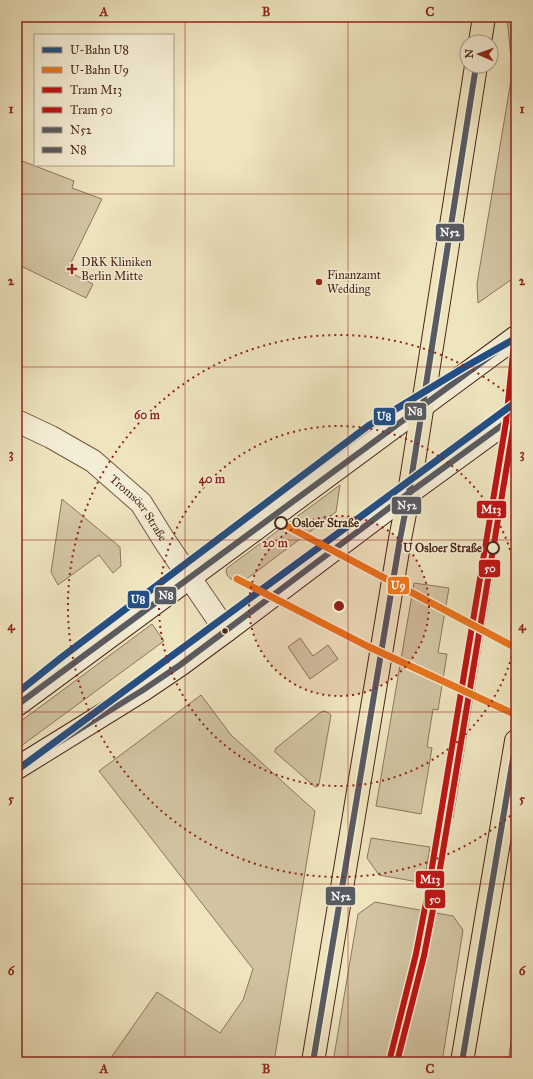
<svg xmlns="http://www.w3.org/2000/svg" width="533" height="1079" viewBox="0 0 533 1079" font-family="'IM FELL Great Primer',serif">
<rect width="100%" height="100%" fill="#eee4be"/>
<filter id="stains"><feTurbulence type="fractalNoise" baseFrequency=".005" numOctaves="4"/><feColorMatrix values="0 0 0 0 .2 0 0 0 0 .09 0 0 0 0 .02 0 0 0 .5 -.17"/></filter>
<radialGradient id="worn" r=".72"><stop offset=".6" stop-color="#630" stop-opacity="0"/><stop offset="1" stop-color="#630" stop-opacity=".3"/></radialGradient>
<g fill="#d2c4a2" stroke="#8e765e">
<polygon points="507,17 516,17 516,263 515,277 478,303 477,284 511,80 511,59"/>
<polygon points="17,159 74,181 72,188 102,199 67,271 93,284 86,298 17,264"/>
<path d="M340,485L336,512L244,581C236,582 227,580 226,571L227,568Z"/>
<polygon points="497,498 505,500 453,818 445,817"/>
<polygon points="62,499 120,547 121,566 113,573 99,555 58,585 51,572"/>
<polygon points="414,583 449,588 438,653 447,654 438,710 433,709 427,747 432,748 421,814 376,806"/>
<polygon points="152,624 164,641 17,749 17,724"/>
<polygon points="300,638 313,656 328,645 338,659 310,679 288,647"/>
<polygon points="201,695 231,735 315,811 274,1062 108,1062 157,992 220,1033 243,1000 253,969 99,771"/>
<polygon points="324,711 327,712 331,715 319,784 317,787 314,786 275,752 275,750 276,748 321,712"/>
<polygon points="371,838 430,847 424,883 379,875 367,858"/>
<polygon points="375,902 453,916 463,930 442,1062 333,1062 358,914"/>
<polygon points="516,1010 516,1062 508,1062"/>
</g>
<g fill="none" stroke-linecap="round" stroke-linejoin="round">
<g stroke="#745643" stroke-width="24">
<g id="minor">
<path id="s1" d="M17,421L51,437L93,461L141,503L164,540L226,631"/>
</g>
</g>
<g stroke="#4b271a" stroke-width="24">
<g id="secondary">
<polyline points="17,705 516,337"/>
<polyline points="17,768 143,690 180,665 226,631 409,493 516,415"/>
</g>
</g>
<g stroke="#4b271a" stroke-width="24">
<g id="primary">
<polyline points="480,42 484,17"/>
<polyline points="313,1062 400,539 409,493 476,66"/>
<polyline points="462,1062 516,741"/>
</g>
</g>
<use href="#minor" stroke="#f4edd5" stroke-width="22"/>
<use href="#secondary" stroke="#f4edd5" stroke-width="22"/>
<use href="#primary" stroke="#eee4be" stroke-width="22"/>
<g stroke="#f4edd5" stroke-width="9">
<g id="bus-1">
<polyline points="313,1062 400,539 409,493 476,66"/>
<polyline points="462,1062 516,741"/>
</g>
</g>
<g stroke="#f4edd5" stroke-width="9">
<g id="bus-2">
<polyline points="17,705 516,337"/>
<polyline points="17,768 143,690 180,665 409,493 516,415"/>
</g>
</g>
<use href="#bus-1" stroke="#595b62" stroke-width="6"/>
<use href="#bus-2" stroke="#595b62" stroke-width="6"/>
<g stroke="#f4edd5" stroke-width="9">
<polyline id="tram-1" points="389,1062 416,954 427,897 506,422 516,324"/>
</g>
<g stroke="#f4edd5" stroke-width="9">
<polyline id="tram-2" points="397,1062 424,956 435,899 514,423 516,403"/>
</g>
<use href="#tram-1" stroke="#be1414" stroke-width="6"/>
<use href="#tram-2" stroke="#be1414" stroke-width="6"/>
<g stroke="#f4edd5" stroke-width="10">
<g id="metro-1">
<polyline points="17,693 62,657 368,426 465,367 516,338"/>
<polyline points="17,770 516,402"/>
</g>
</g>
<g stroke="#f4edd5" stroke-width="10">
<g id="metro-2">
<polyline points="281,523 516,648"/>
<polyline points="237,579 367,646 516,715"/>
</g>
</g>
<use href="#metro-1" stroke="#224f86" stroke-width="7"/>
<use href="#metro-2" stroke="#eb751d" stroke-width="7"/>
</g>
<path fill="none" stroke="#8f2418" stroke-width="1" stroke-opacity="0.55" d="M185,17V1062M348,17V1062M17,194H516M17,367H516M17,540H516M17,712H516M17,884H516"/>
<circle cx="339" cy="606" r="90" fill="#8f2418" fill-opacity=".12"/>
<g fill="none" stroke="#8f2418" stroke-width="2" stroke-dasharray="2 4">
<circle cx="339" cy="606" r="90"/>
<path d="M516 639A180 180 0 1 1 516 573"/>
<path d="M515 812A271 271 0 1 1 515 400"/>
</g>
<g fill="#8f2418" stroke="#f4edd5" stroke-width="1.5">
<path d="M70 263h4v4h4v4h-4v4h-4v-4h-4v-4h4z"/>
<circle cx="319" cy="282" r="4"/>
</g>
<g fill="#f4edd5" stroke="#4b271a" stroke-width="2">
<circle cx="281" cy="523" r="6"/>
<circle cx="493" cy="548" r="6"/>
</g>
<circle fill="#4b271a" stroke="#f4edd5" stroke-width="1.5" cx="225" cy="631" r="3.5"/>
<g text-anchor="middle" stroke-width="3" stroke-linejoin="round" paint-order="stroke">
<g font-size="12" fill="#4b271a" stroke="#f4edd5" text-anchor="start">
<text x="81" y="266">DRK Kliniken<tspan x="81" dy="14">Berlin Mitte</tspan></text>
<text x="327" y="279">Finanzamt<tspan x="327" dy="14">Wedding</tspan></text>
</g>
<g font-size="12" fill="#4b271a" stroke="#f4edd5">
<text dy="4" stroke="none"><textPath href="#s1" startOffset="152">Tromsöer Straße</textPath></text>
</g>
<g font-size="12" font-weight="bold" fill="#4b271a" stroke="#f4edd5" text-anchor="start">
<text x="292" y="527">Osloer Straße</text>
<text x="482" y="552" text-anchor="end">U Osloer Straße</text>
</g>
</g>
<circle cx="339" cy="606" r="6" fill="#8f2418" stroke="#f4edd5" stroke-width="2"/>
<g font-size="12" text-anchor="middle" font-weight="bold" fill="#8f2418" stroke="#f4edd5" stroke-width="3" stroke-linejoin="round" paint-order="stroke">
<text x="147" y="419">60 m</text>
<text x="212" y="483">40 m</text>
<text x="275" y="547">20 m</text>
</g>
<g stroke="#f4edd5" stroke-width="1.5">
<rect x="435" y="223" width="30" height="19" rx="4" fill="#595b62"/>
<rect x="404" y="402" width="23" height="19" rx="4" fill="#595b62"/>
<rect x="373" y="407" width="23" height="19" rx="4" fill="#224f86"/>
<rect x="391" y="496" width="31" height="19" rx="4" fill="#595b62"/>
<rect x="476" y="500" width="31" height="19" rx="4" fill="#be1414"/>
<rect x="478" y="559" width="23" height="19" rx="4" fill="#be1414"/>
<rect x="387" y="576" width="23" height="19" rx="4" fill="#eb751d"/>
<rect x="154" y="586" width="23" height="19" rx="4" fill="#595b62"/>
<rect x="127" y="590" width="23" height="19" rx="4" fill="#224f86"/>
<rect x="415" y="870" width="30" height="19" rx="4" fill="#be1414"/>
<rect x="325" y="886" width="31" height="20" rx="4" fill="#595b62"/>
<rect x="424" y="889" width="22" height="20" rx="4" fill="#be1414"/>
</g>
<g font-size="11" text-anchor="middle" font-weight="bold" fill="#fff">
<text x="450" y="236">N52</text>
<text x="415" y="415">N8</text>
<text x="384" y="420">U8</text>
<text x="407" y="509">N52</text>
<text x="491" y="513">M13</text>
<text x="490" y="572">50</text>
<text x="398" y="589">U9</text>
<text x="166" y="599">N8</text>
<text x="138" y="603">U8</text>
<text x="430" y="883">M13</text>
<text x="341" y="900">N52</text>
<text x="435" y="903">50</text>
</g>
<rect width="533" height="1079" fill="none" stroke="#eee4be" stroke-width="44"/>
<rect x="34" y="34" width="140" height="132" fill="#f4edd5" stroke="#b09e8a"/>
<rect x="42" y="47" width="20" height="6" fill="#224f86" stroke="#b09e8a"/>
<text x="70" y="54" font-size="12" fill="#4b271a">U-Bahn U8</text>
<rect x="42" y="67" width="20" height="6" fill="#eb751d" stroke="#b09e8a"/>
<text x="70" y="74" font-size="12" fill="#4b271a">U-Bahn U9</text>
<rect x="42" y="87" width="20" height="6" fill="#be1414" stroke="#b09e8a"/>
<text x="70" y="94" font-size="12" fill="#4b271a">Tram M13</text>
<rect x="42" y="107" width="20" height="6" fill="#be1414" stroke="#b09e8a"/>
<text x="70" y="114" font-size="12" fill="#4b271a">Tram 50</text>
<rect x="42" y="127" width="20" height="6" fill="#595b62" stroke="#b09e8a"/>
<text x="70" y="134" font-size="12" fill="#4b271a">N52</text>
<rect x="42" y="147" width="20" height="6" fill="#595b62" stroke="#b09e8a"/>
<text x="70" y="154" font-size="12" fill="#4b271a">N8</text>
<g transform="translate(479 54) rotate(272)"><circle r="19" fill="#f4edd5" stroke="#b09e8a"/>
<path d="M0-3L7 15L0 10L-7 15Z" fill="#8f2418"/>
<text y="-6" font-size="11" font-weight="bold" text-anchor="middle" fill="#4b271a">N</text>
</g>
<rect x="22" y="22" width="489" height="1035" fill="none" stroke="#8f2418" stroke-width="1.5"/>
<g font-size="13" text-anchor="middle" font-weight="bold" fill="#8f2418">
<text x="104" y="16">A</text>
<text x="266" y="16">B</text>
<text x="430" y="16">C</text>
<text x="11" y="113">1</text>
<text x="522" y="113">1</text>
<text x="11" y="285">2</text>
<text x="522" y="285">2</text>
<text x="11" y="458">3</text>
<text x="522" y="458">3</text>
<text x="11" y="630">4</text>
<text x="522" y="630">4</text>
<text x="11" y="803">5</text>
<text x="522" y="803">5</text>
<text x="11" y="975">6</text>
<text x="522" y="975">6</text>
<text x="104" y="1073">A</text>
<text x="266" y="1073">B</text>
<text x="430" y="1073">C</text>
</g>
<rect width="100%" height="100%" filter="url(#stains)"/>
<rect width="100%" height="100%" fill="url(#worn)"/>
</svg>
